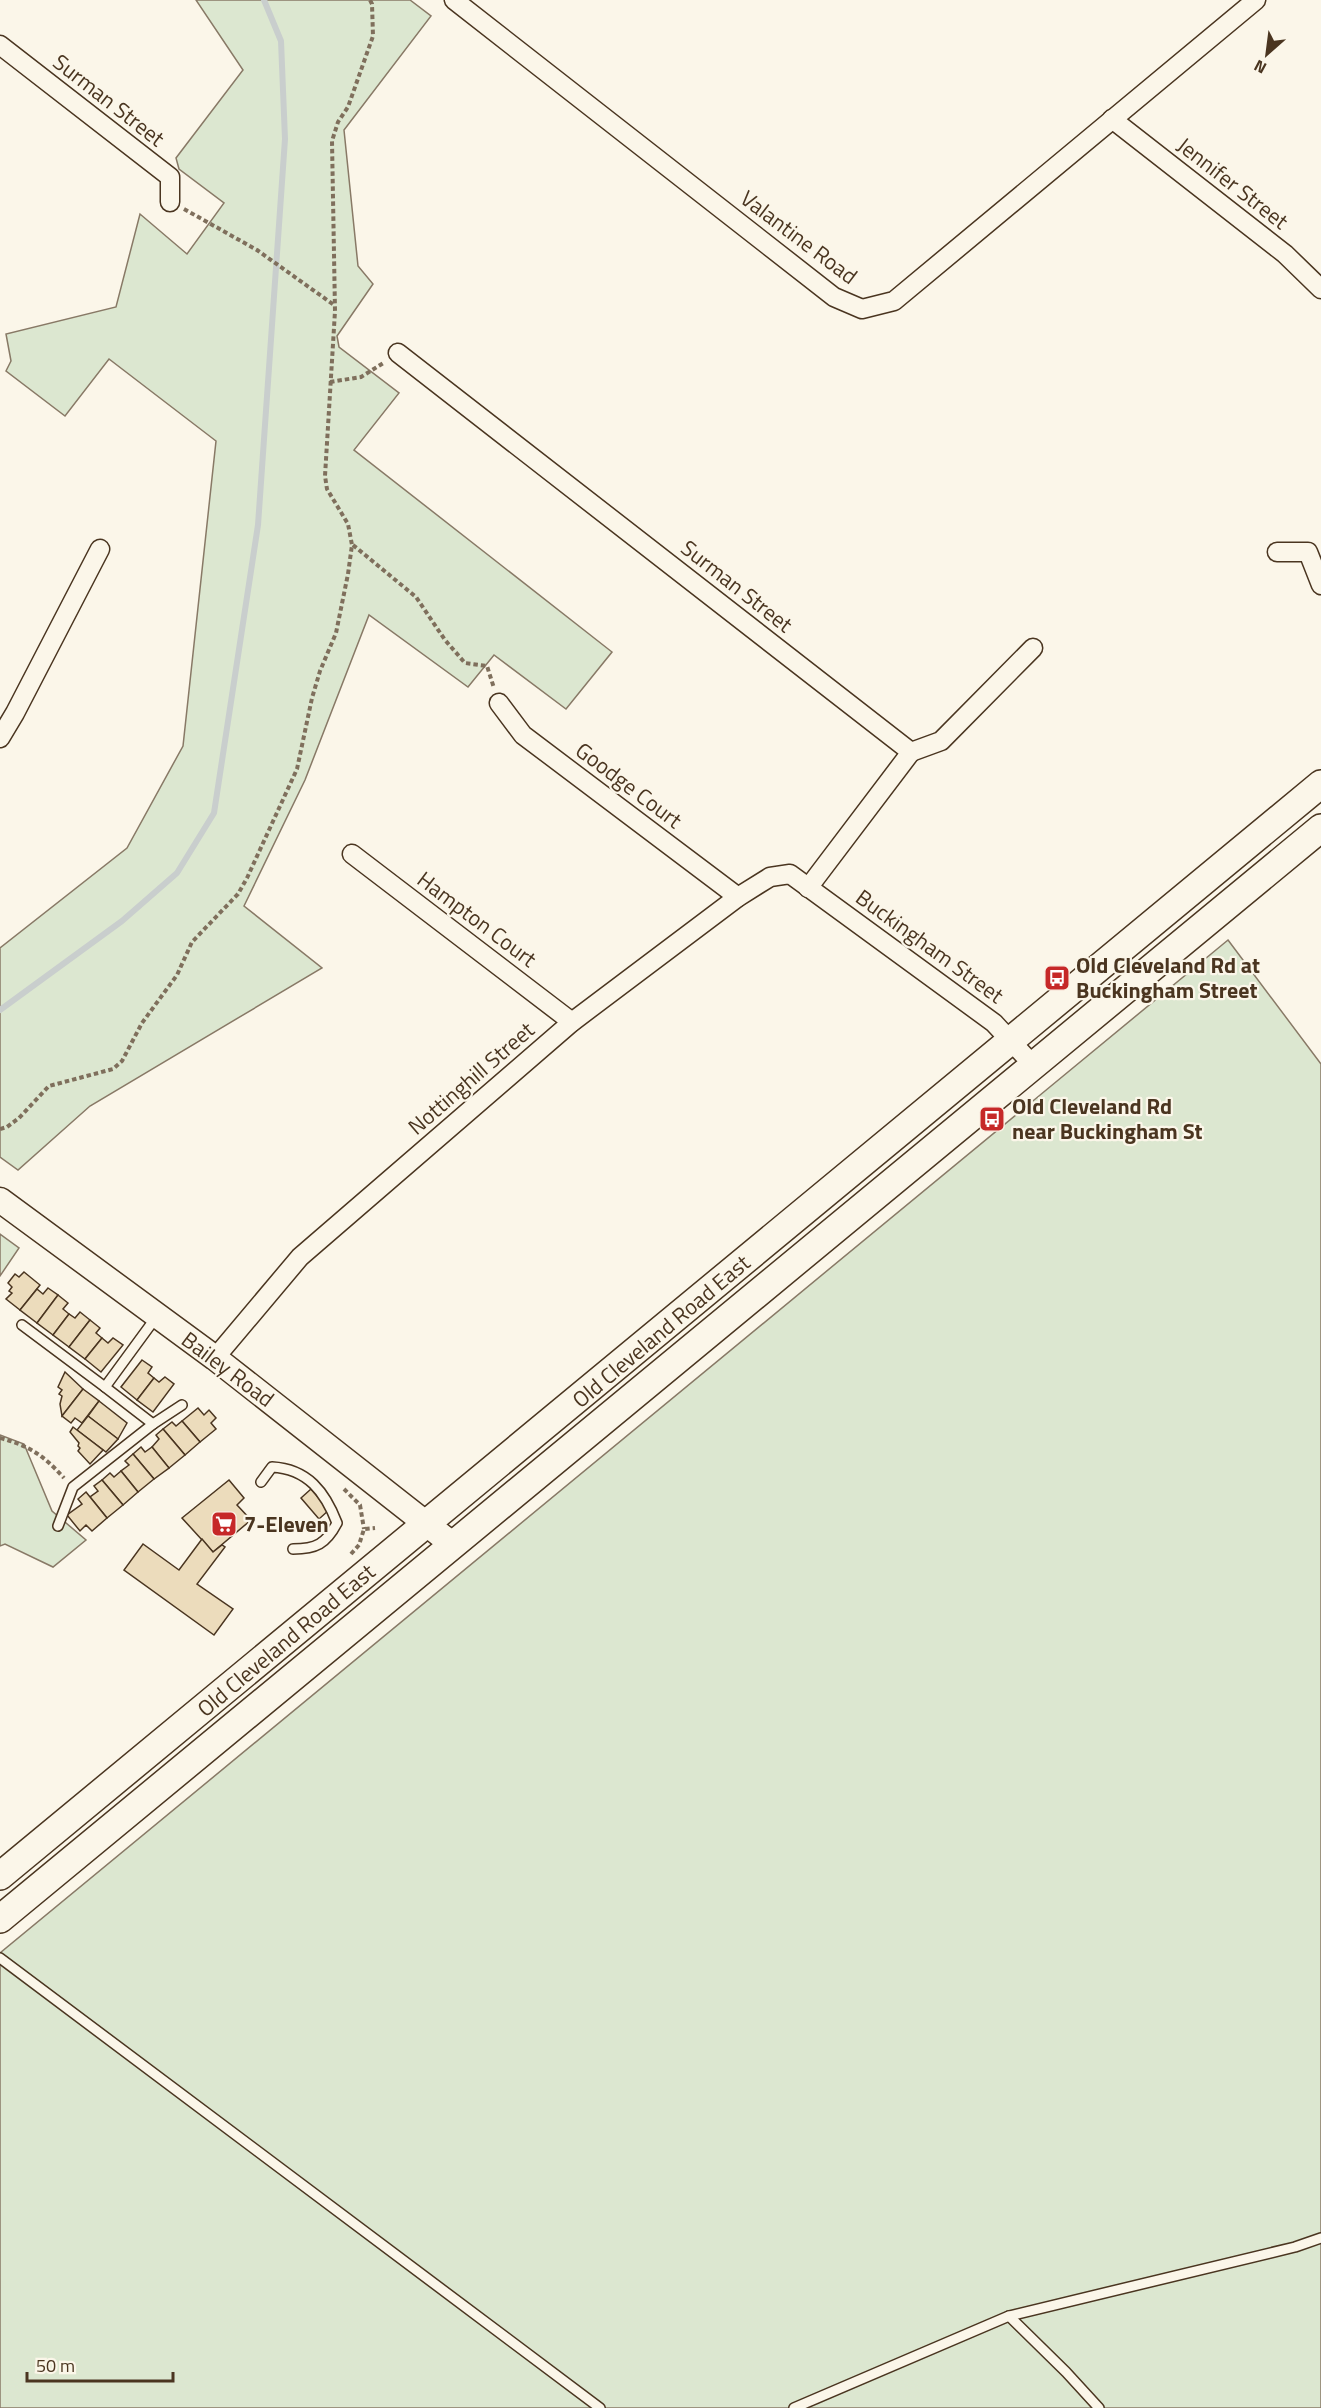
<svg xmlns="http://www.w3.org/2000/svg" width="1321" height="2408" viewBox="0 0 1321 2408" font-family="'Titillium Web',sans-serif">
<rect width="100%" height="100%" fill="#fbf6e9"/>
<g fill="#dce7d0" stroke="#887966" stroke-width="1.5">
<polygon points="196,0 410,0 431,16 344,130 358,266 373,284 337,336 339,347 399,393 354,450 612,652 566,709 494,655 468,687 369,615 305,780 244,906 322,968 90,1106 18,1170 0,1157 0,948 127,848 183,746 216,441 109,359 65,416 6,371 11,361 6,334 116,307 140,214 187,254 224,203 179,169 176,158 243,70"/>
<polygon points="1228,940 1321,1064 1321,2408 0,2408 0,1953"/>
<polygon points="0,1234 19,1248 0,1276"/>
<polygon points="0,1435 24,1444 52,1511 86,1540 53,1567 5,1544 0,1546"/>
</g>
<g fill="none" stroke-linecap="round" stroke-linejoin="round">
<polyline stroke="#c9cecd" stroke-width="6" points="0,1010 122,921 177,873 214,813 258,525 285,139 281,41 264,0"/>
</g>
<g fill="#ecdcbc" stroke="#4a3520" stroke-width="1.5">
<polygon points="24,1272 40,1285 20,1310 6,1299 12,1293 9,1291 12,1287 8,1283 15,1274 19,1277"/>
<polygon points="48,1288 58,1295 37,1323 20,1310 37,1289 43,1294"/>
<polygon points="58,1295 68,1303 63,1309 69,1314 53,1335 37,1323"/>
<polygon points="80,1312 90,1320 69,1347 53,1335 69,1314 75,1318"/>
<polygon points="90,1320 100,1328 96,1333 102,1338 85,1359 69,1347"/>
<polygon points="102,1338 108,1343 113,1338 123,1345 101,1372 85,1359"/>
<polygon points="142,1360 152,1367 148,1373 154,1378 137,1400 121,1387"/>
<polygon points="65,1372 83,1389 62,1416 60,1404 62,1396 59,1394 62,1390 58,1387"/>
<polygon points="165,1377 174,1384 153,1412 137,1400 154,1378 159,1382"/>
<polygon points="83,1389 99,1401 82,1423 75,1418 71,1423 62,1416"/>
<polygon points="99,1401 127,1423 118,1439 88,1416"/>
<polygon points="198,1408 204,1415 209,1410 216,1418 211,1423 216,1429 200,1442 182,1421"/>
<polygon points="88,1416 118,1439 106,1452 77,1430"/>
<polygon points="182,1421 200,1442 185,1455 163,1429 172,1422 176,1426"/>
<polygon points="73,1427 103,1450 90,1464 78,1451 80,1448 78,1446 79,1443 70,1432"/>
<polygon points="163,1429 185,1455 169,1468 152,1447 159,1439 156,1435"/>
<polygon points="141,1447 145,1452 152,1447 169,1468 154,1479 133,1454"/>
<polygon points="133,1454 154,1479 138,1492 121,1471 129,1465 125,1461"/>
<polygon points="121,1471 138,1492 123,1505 102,1480 110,1473 114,1477"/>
<polygon points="102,1480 123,1505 107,1518 90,1497 98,1491 94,1486"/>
<polygon points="229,1480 244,1498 237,1505 251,1520 213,1552 182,1518"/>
<polygon points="311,1489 329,1510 319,1519 301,1498"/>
<polygon points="86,1492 107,1518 92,1531 86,1525 80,1531 67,1515 82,1504 78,1499"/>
<polygon points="202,1539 213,1552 222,1545 225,1547 197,1584 233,1609 214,1635 124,1570 143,1544 179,1570"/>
</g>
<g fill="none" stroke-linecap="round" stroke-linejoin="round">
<g stroke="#4a3520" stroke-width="12">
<g id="lane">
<polyline points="22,1325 105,1387 157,1316"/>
<polyline points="105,1387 153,1424"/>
<path d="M261,1482L272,1467C308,1469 325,1492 337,1523C326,1544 316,1549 293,1549"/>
<polyline points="58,1526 73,1487 153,1424 182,1405"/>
<polyline points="0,1958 600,2408"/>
<polyline points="1009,2316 1066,2372 1099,2408"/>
<polyline points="794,2408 1009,2316 1295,2247 1321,2238"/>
</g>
</g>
<g stroke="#4a3520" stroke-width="21">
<g id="street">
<polyline points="454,0 834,297 862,309 894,301 1256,0"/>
<polyline points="0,45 170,177 170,202"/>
<polyline points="1112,119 1285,254 1321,289"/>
<polyline points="398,353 911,752 808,888"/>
<polyline points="1277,552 1308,552 1321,585"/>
<polyline points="499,703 523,735 738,897"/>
<polyline points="0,738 15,713 100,549"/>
<polyline points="911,752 941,741 1033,648"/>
<polyline points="352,854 572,1022"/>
<polyline points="215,1358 300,1257 572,1022 738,897 770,877 790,874 994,1023 1034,1066"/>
</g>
</g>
<g stroke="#4a3520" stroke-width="27">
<polyline id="secondary" points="0,1200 215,1358 452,1544"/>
</g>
<g stroke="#4a3520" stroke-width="30">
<g id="primary">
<polyline points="0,1876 1321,784"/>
<polyline points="0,1919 1321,828"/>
</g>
</g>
<g stroke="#7f6f5c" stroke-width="4" stroke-dasharray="4.5 3" stroke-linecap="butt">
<polyline points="184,209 257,250 334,305"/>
<polyline points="330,382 361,377 385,362"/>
<polyline points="353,545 416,597 445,640 465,663 487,666 494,688"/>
<polyline points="0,1129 7,1127 19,1118 49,1086 113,1069 122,1061 142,1023 177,975 192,942 238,894 247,878 297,769 312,698 320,671 336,633 348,574 352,545 348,524 327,489 325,476 335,311 332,141 338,122 348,107 373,36 372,4 370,0"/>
<path d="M0,1438C30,1446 43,1455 64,1478"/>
<polyline points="344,1489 360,1505 364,1529"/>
<polyline points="351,1554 359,1545 364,1529 375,1528"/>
</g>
<use href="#lane" stroke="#fbf6e9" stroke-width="9"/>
<use href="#street" stroke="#fbf6e9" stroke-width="18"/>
<use href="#secondary" stroke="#fbf6e9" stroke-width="24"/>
<use href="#primary" stroke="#fbf6e9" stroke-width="27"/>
</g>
<defs>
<g id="bus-square" transform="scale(1.35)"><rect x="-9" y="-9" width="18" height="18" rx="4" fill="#c62828" stroke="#fbf6e9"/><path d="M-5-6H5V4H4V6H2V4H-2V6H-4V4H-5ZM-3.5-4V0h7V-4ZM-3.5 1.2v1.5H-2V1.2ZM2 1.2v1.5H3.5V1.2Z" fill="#fff"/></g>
<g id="supermarket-square" transform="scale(1.35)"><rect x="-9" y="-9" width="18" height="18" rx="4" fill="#c62828" stroke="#fbf6e9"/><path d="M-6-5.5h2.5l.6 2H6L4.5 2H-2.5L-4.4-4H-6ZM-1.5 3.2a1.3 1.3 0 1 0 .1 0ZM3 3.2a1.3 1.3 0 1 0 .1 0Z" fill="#fff"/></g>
</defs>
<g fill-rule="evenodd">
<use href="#bus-square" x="1057" y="978"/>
<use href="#bus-square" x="992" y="1119"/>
<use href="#supermarket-square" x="224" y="1524"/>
</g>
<g text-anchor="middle" stroke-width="4.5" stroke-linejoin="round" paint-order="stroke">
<g font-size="22" fill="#4a3520" stroke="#fbf6e9">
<text transform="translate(109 100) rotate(38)" y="8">Surman Street</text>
<text transform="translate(1233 183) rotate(38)" y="8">Jennifer Street</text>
<text transform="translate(799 237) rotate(37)" y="8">Valantine Road</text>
<text transform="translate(737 586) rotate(38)" y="8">Surman Street</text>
<text transform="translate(629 785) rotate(37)" y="8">Goodge Court</text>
<text transform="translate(477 919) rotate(37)" y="8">Hampton Court</text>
<text transform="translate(930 946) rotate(36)" y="8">Buckingham Street</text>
<text transform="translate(471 1078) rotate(-41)" y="8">Nottinghill Street</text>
<text transform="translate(661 1331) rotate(-40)" y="8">Old Cleveland Road East</text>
<text transform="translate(228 1369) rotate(37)" y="8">Bailey Road</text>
<text transform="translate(286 1640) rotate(-40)" y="8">Old Cleveland Road East</text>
</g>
<g font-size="22" font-weight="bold" fill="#4a3520" stroke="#fbf6e9" text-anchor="start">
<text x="1076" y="973">Old Cleveland Rd at<tspan x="1076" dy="25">Buckingham Street</tspan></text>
<text x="1012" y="1114">Old Cleveland Rd<tspan x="1012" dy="25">near Buckingham St</tspan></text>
<text x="244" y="1532">7-Eleven</text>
</g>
</g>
<g transform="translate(1267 54) rotate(208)" stroke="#fbf6e9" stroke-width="4.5" paint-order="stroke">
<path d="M0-4.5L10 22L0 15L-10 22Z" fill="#4a3520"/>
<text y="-9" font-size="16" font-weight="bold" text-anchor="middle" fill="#4a3520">N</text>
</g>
<path d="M27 2372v9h146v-9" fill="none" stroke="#4a3520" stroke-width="3"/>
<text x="36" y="2372" font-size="18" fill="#4a3520" stroke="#fbf6e9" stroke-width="4.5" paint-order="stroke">50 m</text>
</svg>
